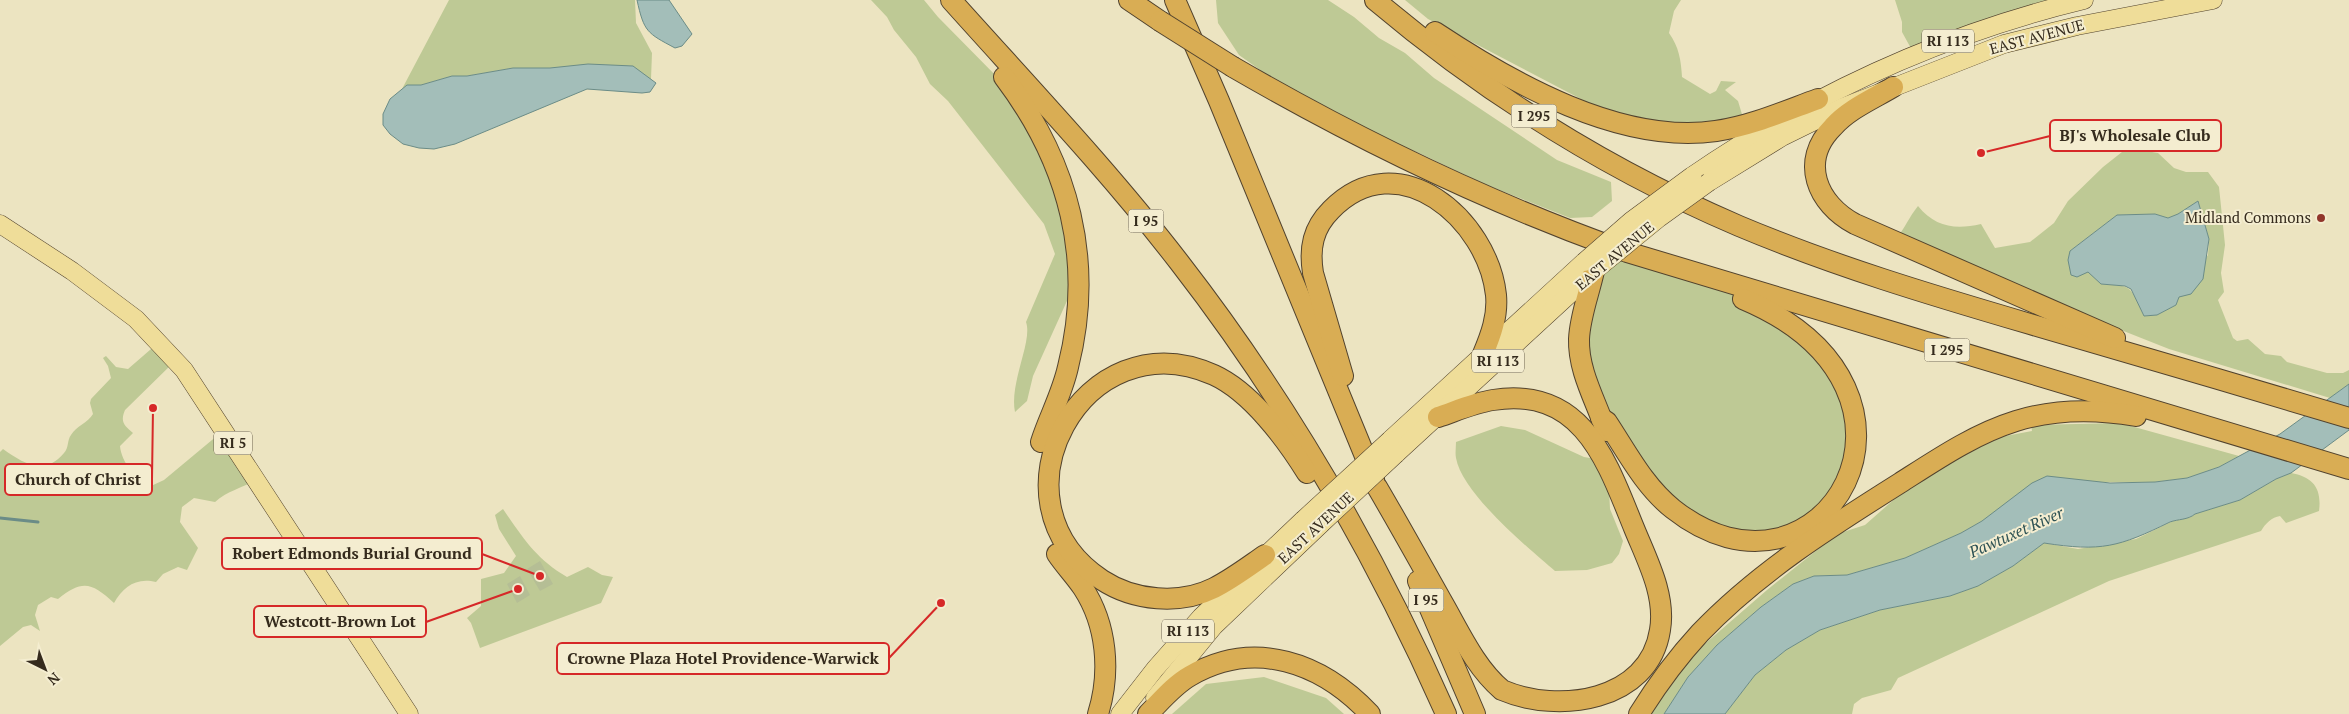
<svg xmlns="http://www.w3.org/2000/svg" width="2349" height="714" viewBox="0 0 2349 714" font-family="'PT Serif',serif">
<rect width="100%" height="100%" fill="#ece4c1"/>
<g fill="#bec995" fill-rule="evenodd">
<polygon points="449,0 635,0 636,23 652,53 651,79 550,68 513,68 467,76 452,76 421,85 407,85 402,89"/>
<path d="M871,0H924L938,17L1005,85L1054,167L1076,281L1033,376L1027,401L1015,412C1009,383 1033,341 1026,322L1055,254L1044,224L948,101L930,84L916,57L894,30L887,17Z"/>
<polygon points="1216,0 1328,0 1354,17 1379,38 1405,53 1434,78 1557,160 1611,182 1612,201 1592,217 1570,218 1484,184 1419,153 1386,140 1274,80 1239,55 1218,23"/>
<path d="M1405,0H1681L1674,11L1669,33C1679,47 1681,60 1682,77L1710,94L1716,91L1721,81L1736,82L1725,90L1738,101L1744,121L1722,128L1623,121L1428,19Z"/>
<polygon points="1895,0 2076,0 1913,52 1902,32 1902,22"/>
<path d="M2134,149L2158,153L2174,168L2186,172H2208L2219,187L2225,245L2221,273L2224,292L2218,300L2233,338L2237,341L2248,339L2265,354L2281,356L2287,362L2327,373H2343L2349,370V384L2330,398L2169,349L1899,242L1896,239C1905,228 1909,217 1918,206C1935,227 1955,230 1981,224L1995,248L2030,242L2054,223L2068,201L2103,167L2122,152ZM2198,201L2209,239L2208,255L2179,297L2176,305L2157,315L2144,316C2129,286 2135,286 2101,284L2070,251L2117,215L2155,214L2168,218L2178,214Z"/>
<polygon points="1612,255 1703,279 1777,315 1842,387 1852,456 1822,510 1758,539 1666,504 1571,349"/>
<path d="M158,343L175,361L125,410C120,422 124,425 133,433L120,446C121,461 136,481 151,486L164,480L224,430L256,480C242,488 227,491 215,502L194,498L182,507L180,522L198,548L187,570L178,567L163,574L156,582C136,577 123,587 114,603C92,583 83,579 58,599L51,597L38,605L35,615L40,631L31,625L23,627L0,646V452L3,449C23,463 44,477 64,453C69,448 67,440 71,435C76,426 88,423 93,414L90,403L91,399L111,378L108,366L103,358L106,356L116,367L128,369Z"/>
<polygon points="2120,423 2239,456 2219,467 2187,478 2155,482 2097,482 1982,521 1961,533 1905,558 1847,575 1814,576 1793,584 1761,607 1717,645 1688,677 1664,714 1648,714 1692,655 1767,590 1837,534 1865,525 1923,474 2000,437 2032,431 2031,425"/>
<path d="M1501,426L1525,430L1584,457L1602,460L1609,489L1610,509L1623,541L1619,554L1612,563L1587,570L1555,571C1528,548 1462,493 1456,458C1455,453 1456,447 1456,442Z"/>
<path d="M2291,473C2313,477 2322,488 2319,511L2286,523L2280,516C2272,517 2265,524 2261,531L2109,581L1898,678L1891,690L1862,698L1854,704L1852,714H1725L1755,675L1786,650L1820,630L1880,610L1950,596L1978,586L2013,566L2044,543L2078,549L2136,539L2173,521L2191,517L2195,514L2240,500L2276,479Z"/>
<path d="M503,509C523,538 536,559 567,577L588,567L602,575L613,577L601,603L480,648L471,623L467,618L481,606V579L504,573L516,556L499,529L495,515Z"/>
<polygon points="1264,677 1326,698 1344,714 1172,714 1206,684"/>
</g>
<g fill="#b5be95">
<polygon points="540,561 553,584 540,591 527,569"/>
<polygon points="520,576 530,595 517,603 507,584"/>
</g>
<g fill="#a3beb9" stroke="#6b8c87">
<path d="M637,0H669L692,34L682,46L675,48C647,33 644,32 637,0Z"/>
<polygon points="588,64 633,66 656,83 650,92 642,93 587,89 455,144 434,149 419,148 403,144 390,134 383,125 383,114 390,99 407,85 421,85 452,76 467,76 513,68 550,68"/>
<polygon points="2198,201 2209,239 2203,279 2191,294 2179,297 2176,305 2157,315 2144,316 2131,289 2125,286 2101,284 2088,272 2077,277 2071,275 2068,260 2070,251 2117,215 2155,214 2168,218 2178,214"/>
<path d="M2349,384V430L2291,473L2276,479L2240,500L2195,514C2188,520 2178,519 2170,522C2119,547 2101,552 2044,543L2013,566L1978,586L1950,596L1880,610L1820,630L1786,650L1755,675L1725,714H1664L1688,677L1717,645L1761,607L1793,584L1814,576L1847,575L1905,558L1961,533L1982,521L2032,483L2047,476L2110,483L2155,482L2187,478L2219,467L2280,434Z"/>
</g>
<g fill="none" stroke-linecap="round" stroke-linejoin="round">
<polyline stroke="#6b8c87" stroke-width="3" points="0,518 38,522"/>
<g stroke="#52432e" stroke-width="19">
<g id="primary">
<path d="M1692,176C1812,94 1943,34 2084,0"/>
<polyline points="1709,182 1782,137 1841,108 2004,44 2077,26 2213,0"/>
<polyline points="0,224 72,271 136,319 184,370 409,714"/>
<polyline points="1390,440 1584,262"/>
<polyline points="1396,454 1598,268"/>
<polyline points="1155,698 1214,626 1321,524"/>
<polyline points="1120,714 1155,669 1201,617 1303,520"/>
</g>
</g>
<g stroke="#52432e" stroke-width="22">
<g id="motorway">
<path d="M951,0C1028,86 1108,170 1179,262C1286,400 1375,553 1446,714"/>
<polyline points="1129,0 1160,21"/>
<polyline points="1175,0 1219,101 1374,478"/>
<path d="M1375,0C1484,92 1608,170 1739,226C1834,266 1931,295 2030,324C2136,355 2243,386 2349,418"/>
<path d="M1435,32C1512,83 1621,145 1716,131C1751,126 1785,111 1818,99"/>
<path d="M1233,67C1359,140 1489,203 1627,252L2349,469"/>
<path d="M1004,77C1069,163 1095,261 1068,367C1062,394 1049,417 1041,442"/>
<path d="M1893,87C1873,99 1849,109 1833,127C1799,161 1817,204 1855,224L2115,338"/>
<path d="M1594,271C1589,294 1580,316 1579,339C1578,371 1596,401 1606,431"/>
<path d="M1343,376L1313,273C1309,248 1313,228 1331,210C1398,141 1488,220 1496,295C1498,316 1491,335 1483,354"/>
<path d="M1601,418L1607,422C1627,452 1644,486 1673,509C1821,626 1962,391 1743,299"/>
<path d="M1377,487C1400,526 1422,566 1444,605C1461,635 1476,668 1502,690C1558,714 1649,702 1660,630C1666,595 1647,560 1634,528C1607,462 1583,386 1493,400C1474,403 1456,411 1438,417"/>
<path d="M1057,554C1065,566 1075,576 1083,588C1107,625 1111,672 1098,714"/>
<path d="M1265,555C1249,566 1232,579 1214,588C1180,605 1134,601 1102,580C982,501 1084,316 1214,375C1251,392 1286,439 1307,473"/>
<polyline points="1418,581 1475,714"/>
<path d="M1148,714C1161,701 1174,685 1190,676C1255,638 1322,663 1370,714"/>
<path d="M1639,714C1657,685 1677,658 1700,633C1757,573 1830,527 1900,483C1936,460 1974,434 2016,421C2055,409 2096,409 2136,416"/>
</g>
</g>
<use href="#primary" stroke="#efdd99" stroke-width="18"/>
<use href="#motorway" stroke="#d9ad54" stroke-width="20"/>
<g stroke="#52432e" stroke-width="19" stroke-linecap="butt">
<g id="primary-bridge">
<polyline points="1584,262 1631,221 1692,176"/>
<polyline points="1599,267 1659,218 1709,182"/>
<polyline points="1303,520 1390,440"/>
<polyline points="1321,524 1396,454"/>
</g>
</g>
<g stroke="#52432e" stroke-width="22" stroke-linecap="butt">
<polyline id="motorway-bridge" points="1160,21 1233,67"/>
</g>
<use href="#primary-bridge" stroke="#efdd99" stroke-width="18"/>
<use href="#motorway-bridge" stroke="#d9ad54" stroke-width="20"/>
</g>
<circle fill="#91362b" stroke="#f4edd0" stroke-width="2" cx="2321" cy="218" r="5"/>
<g text-anchor="middle" stroke-width="4" stroke-linejoin="round" paint-order="stroke">
<g fill="#f4edd0" stroke="#6e6553" stroke-width="1">
<rect x="1922" y="29.5" width="52" height="23" rx="4"/>
<rect x="1511.5" y="104.5" width="45" height="23" rx="4"/>
<rect x="1128.5" y="209.5" width="35" height="23" rx="4"/>
<rect x="1924.5" y="338.5" width="45" height="23" rx="4"/>
<rect x="1472" y="349.5" width="52" height="23" rx="4"/>
<rect x="214" y="431.5" width="38" height="23" rx="4"/>
<rect x="1408.5" y="588.5" width="35" height="23" rx="4"/>
<rect x="1162" y="619.5" width="52" height="23" rx="4"/>
</g>
<g font-size="14" font-weight="bold" fill="#352b1d">
<text x="1948" y="46">RI 113</text>
<text x="1534" y="121">I 295</text>
<text x="1146" y="226">I 95</text>
<text x="1947" y="355">I 295</text>
<text x="1498" y="366">RI 113</text>
<text x="233" y="448">RI 5</text>
<text x="1426" y="605">I 95</text>
<text x="1188" y="636">RI 113</text>
</g>
<g font-size="15" fill="#352b1d" stroke="#f4edd0">
<text transform="translate(2037 37) rotate(-15)" y="5">EAST AVENUE</text>
<text transform="translate(1615 256) rotate(-40)" y="5">EAST AVENUE</text>
<text transform="translate(1316 528) rotate(-43)" y="5">EAST AVENUE</text>
</g>
<g font-size="15" fill="#352b1d" stroke="#f4edd0" text-anchor="end">
<text x="2311" y="223">Midland Commons</text>
</g>
<g font-size="16" font-style="italic" fill="#2d5254" stroke="#f4edd0">
<text transform="translate(2016 532) rotate(-24)" y="6">Pawtuxet River</text>
</g>
</g>
<path fill="none" stroke="#d62828" stroke-width="2" d="M1981 153L2050 136M153 408L152 479M540 576L482 554M518 589L426 622M941 603L889 658"/>
<g fill="#d62828" stroke="#f4edd0" stroke-width="2">
<circle cx="1981" cy="153" r="5"/>
<circle cx="153" cy="408" r="5"/>
<circle cx="540" cy="576" r="5"/>
<circle cx="518" cy="589" r="5"/>
<circle cx="941" cy="603" r="5"/>
</g>
<g fill="#f4edd0" stroke="#d62828" stroke-width="2">
<rect x="2050" y="120" width="171" height="31" rx="5"/>
<rect x="5" y="464" width="147" height="31" rx="5"/>
<rect x="222" y="538" width="260" height="31" rx="5"/>
<rect x="254" y="606" width="172" height="31" rx="5"/>
<rect x="557" y="643" width="332" height="31" rx="5"/>
</g>
<g font-size="16" text-anchor="middle" font-weight="bold" fill="#352b1d">
<text x="2135" y="141">BJ's Wholesale Club</text>
<text x="78" y="485">Church of Christ</text>
<text x="352" y="559">Robert Edmonds Burial Ground</text>
<text x="340" y="627">Westcott-Brown Lot</text>
<text x="723" y="664">Crowne Plaza Hotel Providence-Warwick</text>
</g>
<g transform="translate(45 669) rotate(138)" stroke="#f4edd0" stroke-width="4" paint-order="stroke">
<path d="M0-4L9 19L0 12L-9 19Z" fill="#352b1d"/>
<text y="-8" font-size="14" font-weight="bold" text-anchor="middle" fill="#352b1d">N</text>
</g>
</svg>
